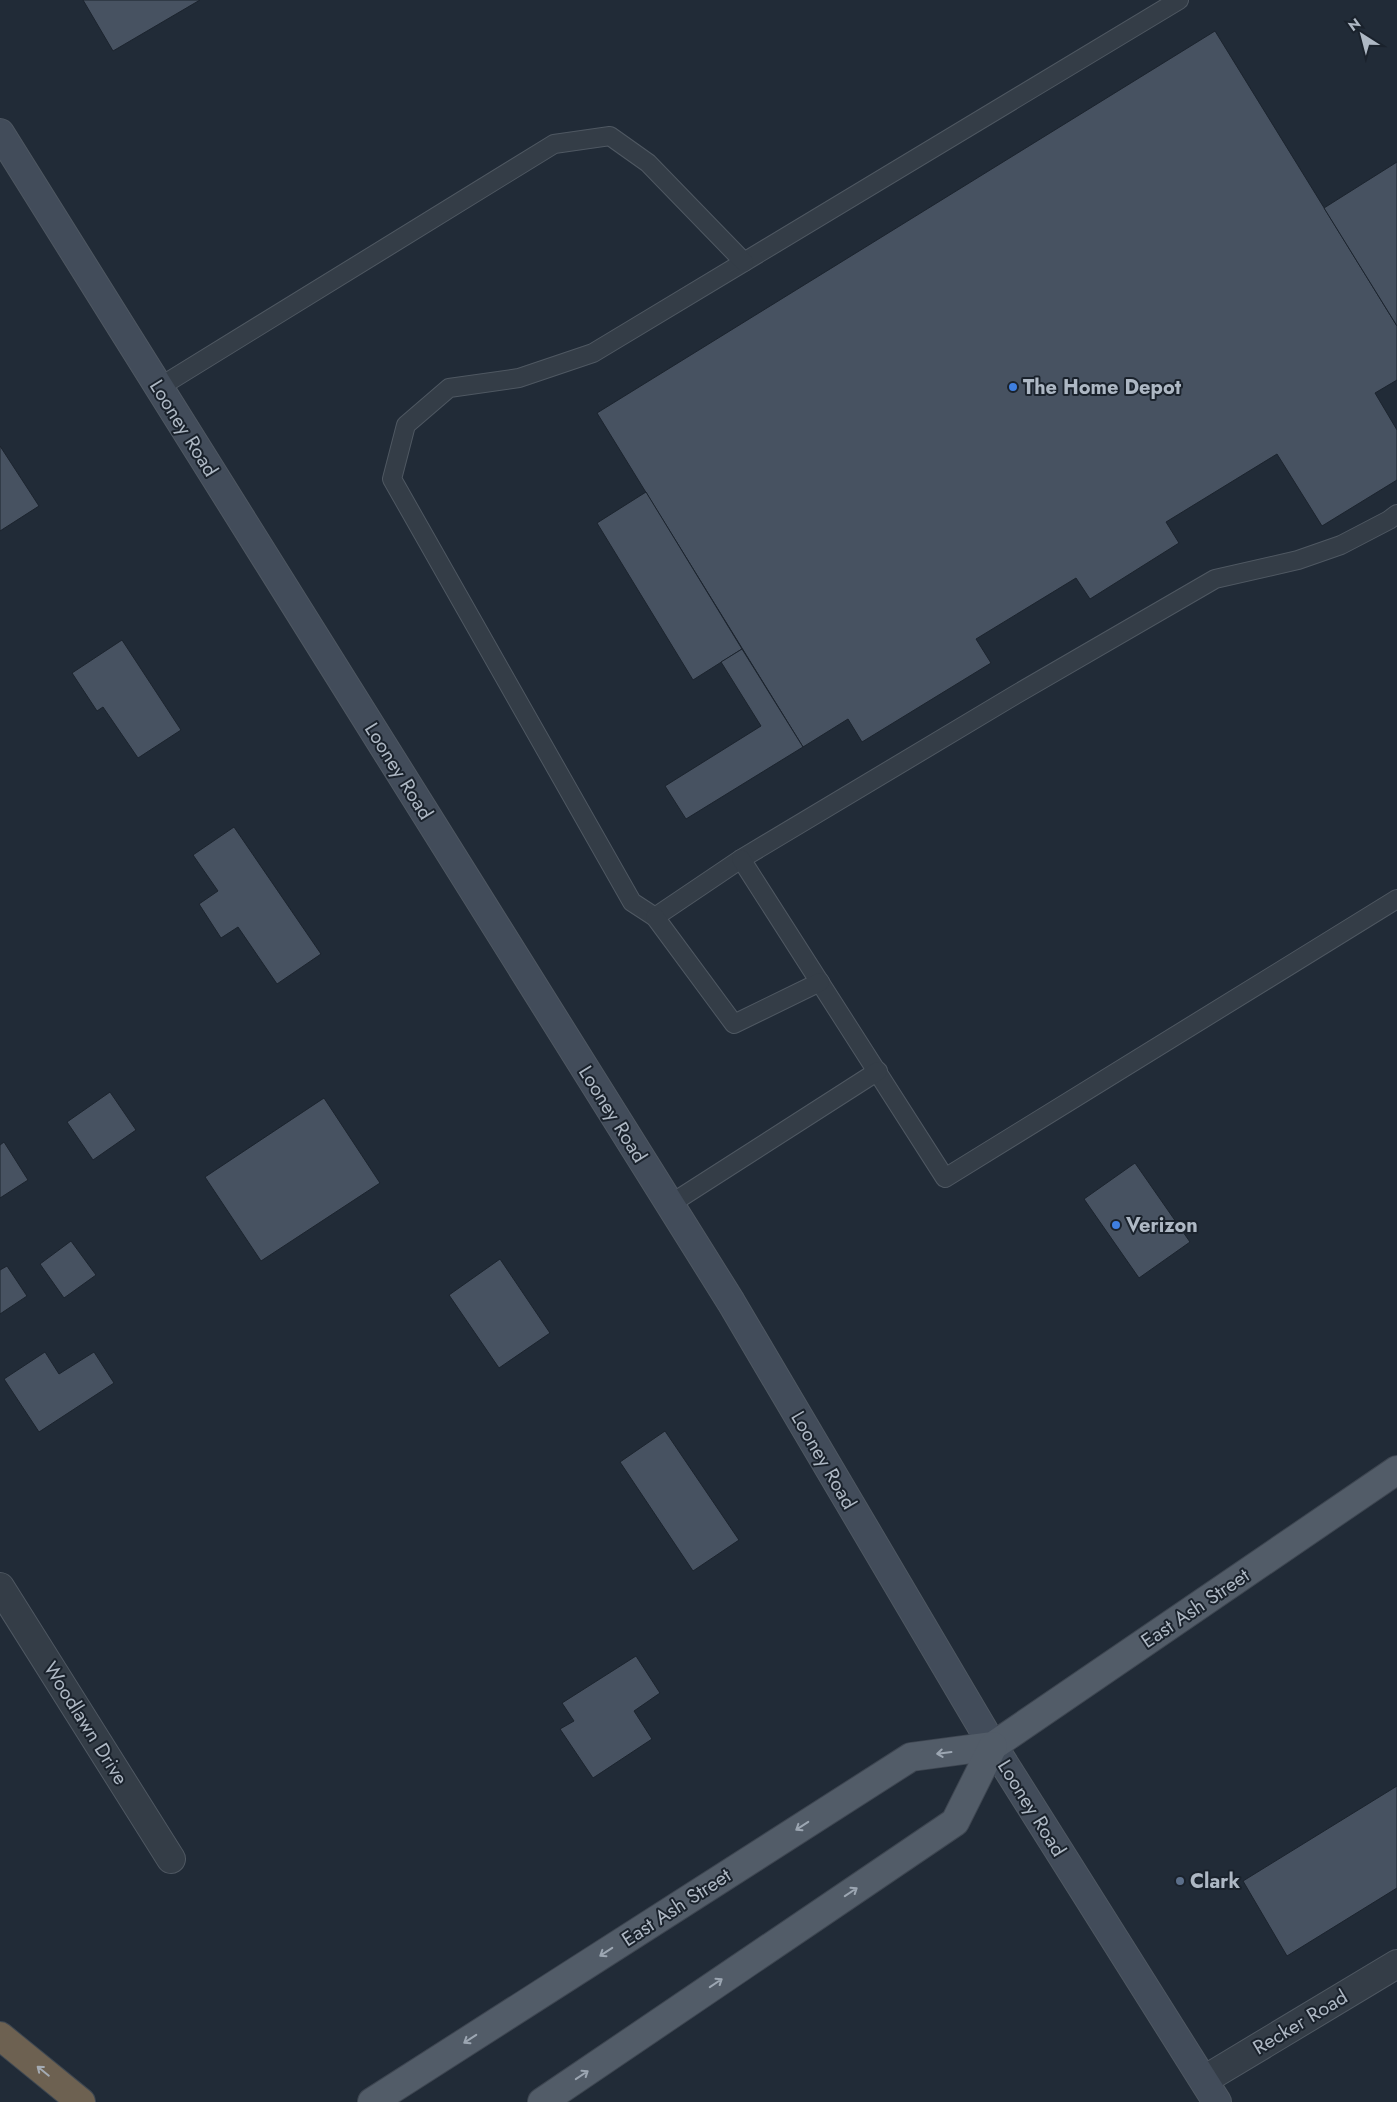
<svg xmlns="http://www.w3.org/2000/svg" width="1397" height="2102" viewBox="0 0 1397 2102" font-family="Jost,sans-serif">
<rect width="100%" height="100%" fill="#212b37"/>
<g fill="#475261" stroke="#1c242e">
<polygon points="83,0 200,0 113,51"/>
<polygon points="1215,31 1397,326 1397,380 1375,393 1397,430 1397,480 1322,526 1277,454 1166,522 1179,543 1090,599 1076,578 976,639 991,663 862,742 848,719 803,747 597,413"/>
<polygon points="1397,162 1397,326 1324,208"/>
<polygon points="0,446 39,506 0,531"/>
<polygon points="646,492 742,649 693,680 597,523"/>
<polygon points="122,640 181,730 138,758 103,707 97,711 72,673"/>
<polygon points="742,649 803,747 686,819 665,786 761,726 721,662"/>
<polygon points="234,827 321,954 277,984 238,927 221,938 199,904 218,891 193,855"/>
<polygon points="110,1092 136,1130 93,1160 67,1122"/>
<polygon points="324,1098 380,1183 261,1261 205,1177"/>
<polygon points="4,1142 28,1180 0,1198 0,1145"/>
<polygon points="1135,1163 1190,1242 1139,1278 1084,1199"/>
<polygon points="71,1241 96,1275 64,1298 40,1264"/>
<polygon points="500,1259 550,1333 499,1368 449,1295"/>
<polygon points="7,1266 27,1296 0,1314 0,1270"/>
<polygon points="45,1352 59,1374 94,1352 114,1383 39,1432 4,1379"/>
<polygon points="665,1431 739,1540 693,1571 620,1462"/>
<polygon points="636,1656 660,1693 634,1711 652,1739 593,1778 560,1729 574,1721 562,1703"/>
<polygon points="1397,1786 1397,1888 1287,1956 1243,1881"/>
</g>
<g fill="none" stroke-linecap="round" stroke-linejoin="round">
<g stroke="#4f5862" stroke-width="20">
<g id="lane">
<polyline points="1179,0 593,353 519,378 449,388 406,425 392,479 632,902 655,917 741,859 1015,695 1215,579 1298,560 1341,545 1389,520 1397,514"/>
<polyline points="158,388 554,144 610,136 648,163 744,262"/>
<polyline points="741,859 945,1178 1397,899"/>
<polyline points="655,917 734,1024 820,982"/>
<polyline points="669,1205 878,1071"/>
</g>
</g>
<g stroke="#4f5862" stroke-width="30">
<g id="street">
<polyline points="0,1587 171,1859"/>
<polyline points="1204,2080 1397,1964"/>
</g>
</g>
<g stroke="#4f5862" stroke-width="30">
<polyline id="secondary" points="0,133 731,1302 993,1746 1217,2102"/>
</g>
<g stroke="#3e4651" stroke-width="30">
<g id="primary">
<polyline points="372,2102 911,1757 993,1746 1397,1470"/>
<polyline points="542,2102 955,1822 993,1746"/>
</g>
</g>
<g stroke="#3f4852" stroke-width="30">
<polyline id="highway" points="0,2036 81,2102"/>
</g>
<use href="#lane" stroke="#343d47" stroke-width="18"/>
<use href="#street" stroke="#343d47" stroke-width="28"/>
<use href="#secondary" stroke="#424c5a" stroke-width="28"/>
<use href="#primary" stroke="#525c68" stroke-width="28"/>
<use href="#highway" stroke="#6d6151" stroke-width="28"/>
</g>
<defs><path id="oneway-shaft" d="M-6 0H5M1.5-3L5.5 0L1.5 3" fill="none" stroke-width="1.6" stroke-linecap="round" stroke-linejoin="round" transform="scale(1.25)"/></defs>
<g stroke="#9ca6b2">
<use href="#oneway-shaft" transform="translate(944 1753) rotate(173)"/>
<use href="#oneway-shaft" transform="translate(802 1826) rotate(147)"/>
<use href="#oneway-shaft" transform="translate(851 1892) rotate(-34)"/>
<use href="#oneway-shaft" transform="translate(606 1952) rotate(147)"/>
<use href="#oneway-shaft" transform="translate(716 1983) rotate(-34)"/>
<use href="#oneway-shaft" transform="translate(470 2039) rotate(147)"/>
<use href="#oneway-shaft" transform="translate(582 2075) rotate(-34)"/>
</g>
<use stroke="#a4abb3" href="#oneway-shaft" transform="translate(43 2071) rotate(-141)"/>
<g fill="#3f7fe0" stroke="#1a222c" stroke-width="2">
<circle cx="1013" cy="387" r="5"/>
<circle cx="1116" cy="1225" r="5"/>
</g>
<circle fill="#5c6f8a" stroke="#1a222c" stroke-width="2" cx="1180" cy="1881" r="5"/>
<g text-anchor="middle" stroke-width="4" stroke-linejoin="round" paint-order="stroke">
<g font-size="20" font-weight="bold" fill="#aeb8c4" stroke="#1a222c" text-anchor="start">
<text x="1023" y="394">The Home Depot</text>
<text x="1126" y="1232">Verizon</text>
<text x="1190" y="1888">Clark</text>
</g>
<g font-size="20" fill="#aeb8c4" stroke="#1a222c">
<text transform="translate(184 428) rotate(58)" y="7">Looney Road</text>
<text transform="translate(399 771) rotate(58)" y="7">Looney Road</text>
<text transform="translate(613 1114) rotate(58)" y="7">Looney Road</text>
<text transform="translate(824 1460) rotate(60)" y="7">Looney Road</text>
<text transform="translate(1195 1608) rotate(-34)" y="7">East Ash Street</text>
<text transform="translate(86 1723) rotate(58)" y="7">Woodlawn Drive</text>
<text transform="translate(1032 1808) rotate(58)" y="7">Looney Road</text>
<text transform="translate(676 1907) rotate(-33)" y="7">East Ash Street</text>
<text transform="translate(1300 2022) rotate(-31)" y="7">Recker Road</text>
</g>
</g>
<g transform="translate(1362 35) rotate(324)" stroke="#1a222c" stroke-width="4" paint-order="stroke">
<path d="M0-4L9 19L0 12L-9 19Z" fill="#aeb8c4"/>
<text y="-8" font-size="14" font-weight="bold" text-anchor="middle" fill="#aeb8c4">N</text>
</g>
</svg>
